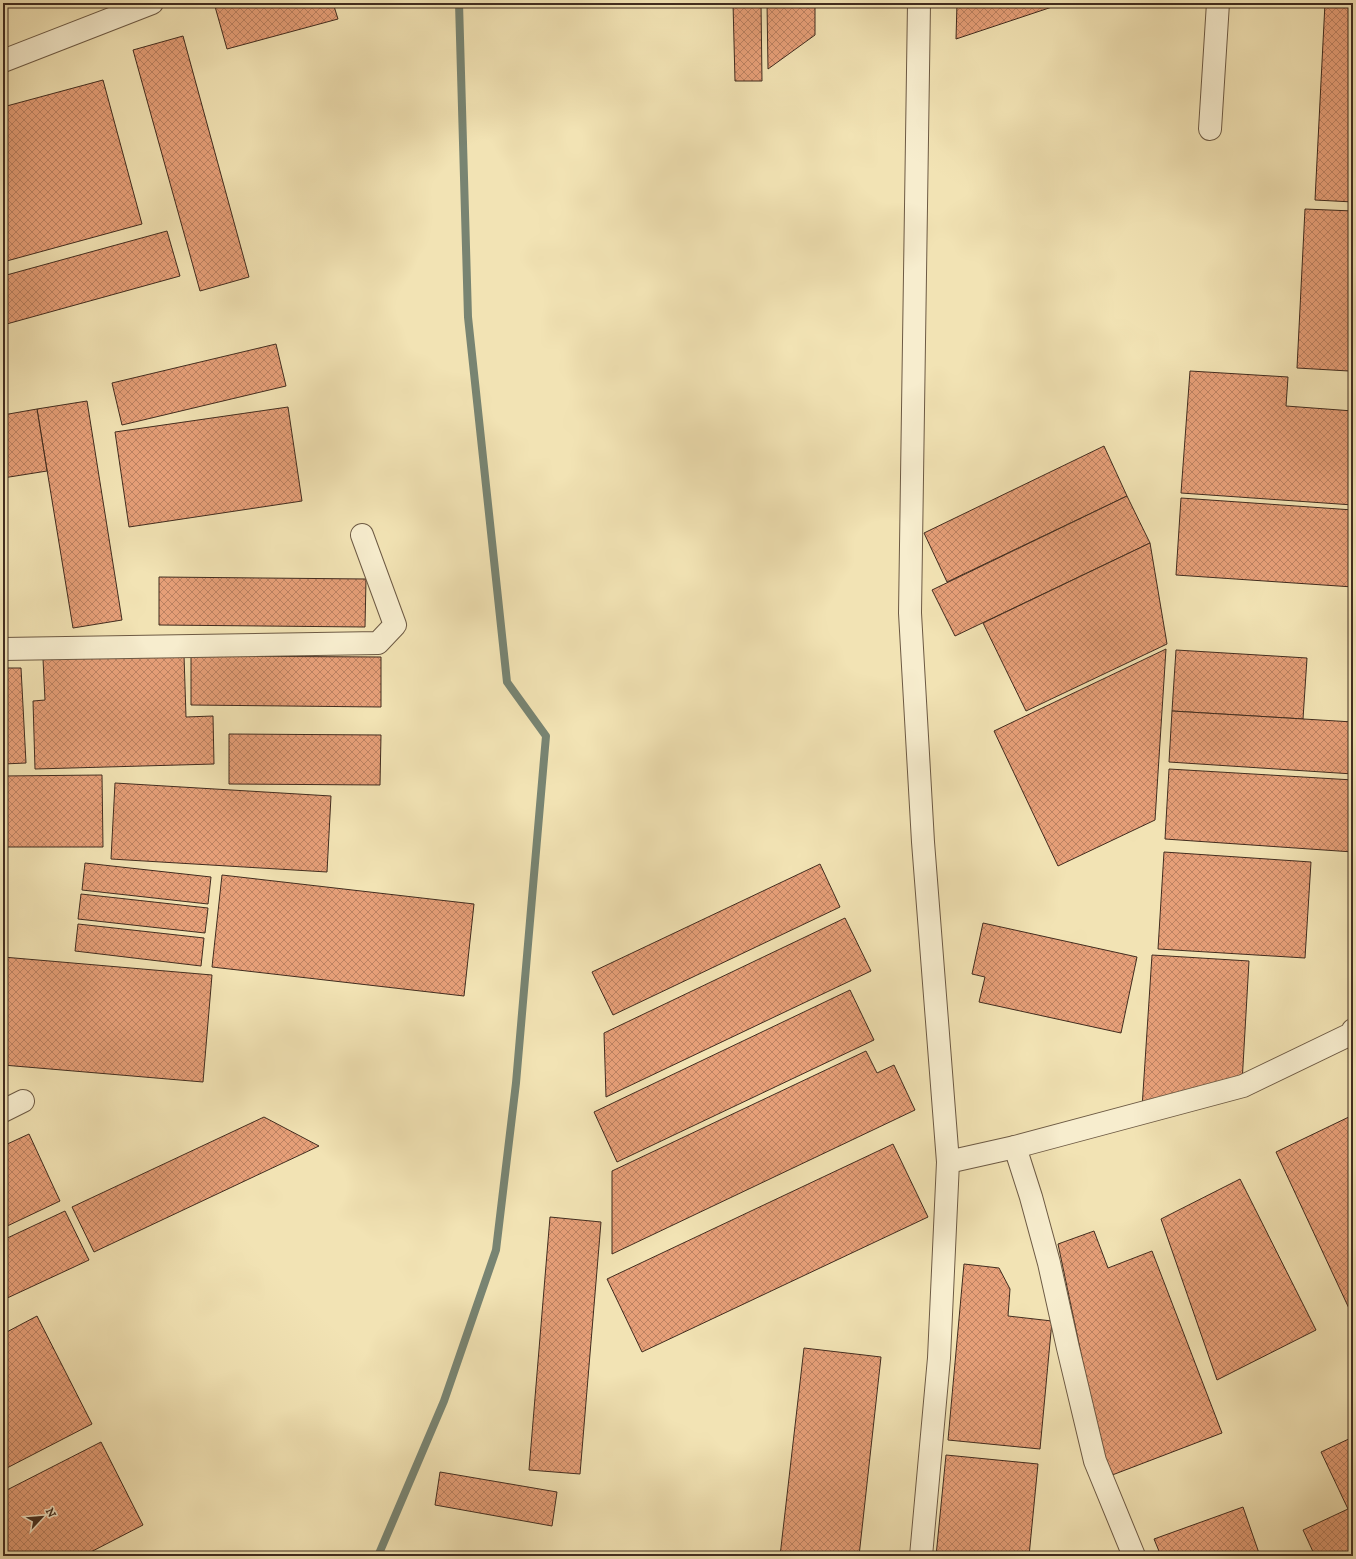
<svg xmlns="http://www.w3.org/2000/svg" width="1356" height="1559" viewBox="0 0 1356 1559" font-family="'IM FELL DW Pica',serif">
<defs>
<pattern id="building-cross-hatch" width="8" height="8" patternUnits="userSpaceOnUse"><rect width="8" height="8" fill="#e69f78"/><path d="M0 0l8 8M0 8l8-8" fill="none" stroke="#bc8262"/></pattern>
</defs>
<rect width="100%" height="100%" fill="#f2e3b4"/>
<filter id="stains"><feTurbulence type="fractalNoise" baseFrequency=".005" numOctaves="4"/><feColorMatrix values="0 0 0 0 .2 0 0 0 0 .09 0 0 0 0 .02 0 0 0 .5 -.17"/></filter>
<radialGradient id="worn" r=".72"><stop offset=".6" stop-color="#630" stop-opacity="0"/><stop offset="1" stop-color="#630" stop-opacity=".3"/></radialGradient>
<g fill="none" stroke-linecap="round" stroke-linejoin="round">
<polyline stroke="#788472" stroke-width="8" points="378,1556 444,1401 496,1250 516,1083 546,736 507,682 468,317 459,3"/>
</g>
<g fill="url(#building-cross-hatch)" stroke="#412c1f">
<polygon points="214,3 333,3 338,19 227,49"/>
<polygon points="733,3 761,3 762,81 735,81"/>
<polygon points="767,3 815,3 815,35 768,69"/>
<polygon points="957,3 1064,3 956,39"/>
<polygon points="1325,3 1353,3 1353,202 1315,200"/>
<polygon points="183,36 249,277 200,291 133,50"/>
<polygon points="103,80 142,224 3,262 3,107"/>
<polygon points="1305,209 1353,211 1353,341 1350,341 1349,371 1297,368"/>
<polygon points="167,231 180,276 3,325 3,276"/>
<polygon points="276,344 286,386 122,425 112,383"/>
<polygon points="1190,371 1288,377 1286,406 1353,411 1353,505 1181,493"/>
<polygon points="87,401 122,620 73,628 37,409"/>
<polygon points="288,407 302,501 129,527 115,432"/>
<polygon points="37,409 47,471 3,478 3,415"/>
<polygon points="1104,446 1127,496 947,582 924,533"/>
<polygon points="1127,496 1150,543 955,636 932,590"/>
<polygon points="1181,498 1353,510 1353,587 1176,575"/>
<polygon points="1150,543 1167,644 1026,711 983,623"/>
<polygon points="159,577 366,579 365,627 159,625"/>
<polygon points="1166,649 1155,820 1058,866 994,731"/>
<polygon points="1176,650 1307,658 1303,719 1172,711"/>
<polygon points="184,655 186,717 213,716 214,764 35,769 33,701 45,700 43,659"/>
<polygon points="191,656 381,657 381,707 191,705"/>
<polygon points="3,668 21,668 26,763 3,764"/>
<polygon points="1172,711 1353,722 1353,774 1169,762"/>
<polygon points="229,734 381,735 380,785 229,784"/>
<polygon points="1169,769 1353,780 1353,852 1165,839"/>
<polygon points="102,775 103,847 3,847 3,776"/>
<polygon points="115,783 331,796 327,872 111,859"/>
<polygon points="1164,852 1311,862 1305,958 1158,949"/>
<polygon points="85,863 211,877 208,904 82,890"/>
<polygon points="820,864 840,907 613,1015 592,972"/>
<polygon points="222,875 474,904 464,996 212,967"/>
<polygon points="81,894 208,908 205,933 78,919"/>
<polygon points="845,918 871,971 606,1097 604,1033"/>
<polygon points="983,923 1137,957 1121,1033 979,1002 985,977 972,974"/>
<polygon points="78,924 204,938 201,966 75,951"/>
<polygon points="1152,955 1249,961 1242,1083 1142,1108"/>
<polygon points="3,957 212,975 203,1082 3,1065"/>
<polygon points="850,990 874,1040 617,1162 594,1112"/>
<polygon points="866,1051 877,1073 894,1065 915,1110 612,1254 612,1171"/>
<polygon points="1353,1115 1353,1317 1276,1152"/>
<polygon points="264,1117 319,1146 94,1252 72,1207"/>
<polygon points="29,1134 60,1201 3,1228 3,1146"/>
<polygon points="893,1144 928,1217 642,1352 607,1279"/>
<polygon points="1240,1179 1316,1330 1217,1380 1161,1219"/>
<polygon points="65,1211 89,1260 3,1300 3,1240"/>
<polygon points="550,1217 601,1222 580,1474 529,1470"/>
<polygon points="1094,1231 1108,1268 1152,1251 1222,1433 1107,1477 1058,1244"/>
<polygon points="964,1264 999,1268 1010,1289 1008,1316 1052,1321 1040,1449 948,1440"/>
<polygon points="37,1316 92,1424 3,1470 3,1334"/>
<polygon points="804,1348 881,1357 859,1556 780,1556"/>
<polygon points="1353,1437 1353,1556 1315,1556 1303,1530 1348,1509 1321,1452"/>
<polygon points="101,1442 143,1525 83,1556 3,1556 3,1492"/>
<polygon points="946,1455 1038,1464 1029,1556 936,1556"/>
<polygon points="440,1472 557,1492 552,1526 435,1505"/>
<polygon points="1243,1507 1260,1556 1161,1556 1154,1539"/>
</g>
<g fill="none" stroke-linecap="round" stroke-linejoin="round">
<g stroke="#6d5a44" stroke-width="24">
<g id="minor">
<polyline points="919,3 910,613 923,842 948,1162"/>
<polyline points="3,61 152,3"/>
<polyline points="1210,129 1218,3"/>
<polyline points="3,649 378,643 395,625 362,535"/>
<polyline points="3,1111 23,1101"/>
<polyline points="1015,1147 1031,1197 1049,1263 1068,1348 1095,1461 1134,1556"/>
<polyline points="921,1556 939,1358 948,1162 1015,1147 1243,1086 1353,1033 1353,1030"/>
</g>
</g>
<use href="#minor" stroke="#f7edce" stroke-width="22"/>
</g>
<rect width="1356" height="1559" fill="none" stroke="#f2e3b4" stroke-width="16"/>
<rect x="4" y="4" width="1348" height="1551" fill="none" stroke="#412c1f" stroke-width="2"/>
<rect x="8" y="8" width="1340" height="1543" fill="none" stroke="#412c1f"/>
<g transform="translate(42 1517) rotate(64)" stroke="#f7edce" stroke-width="3" paint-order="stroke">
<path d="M0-3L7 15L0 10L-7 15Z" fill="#412c1f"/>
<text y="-6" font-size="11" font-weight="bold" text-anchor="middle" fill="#412c1f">N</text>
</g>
<rect width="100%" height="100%" filter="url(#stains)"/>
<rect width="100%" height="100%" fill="url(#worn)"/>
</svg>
